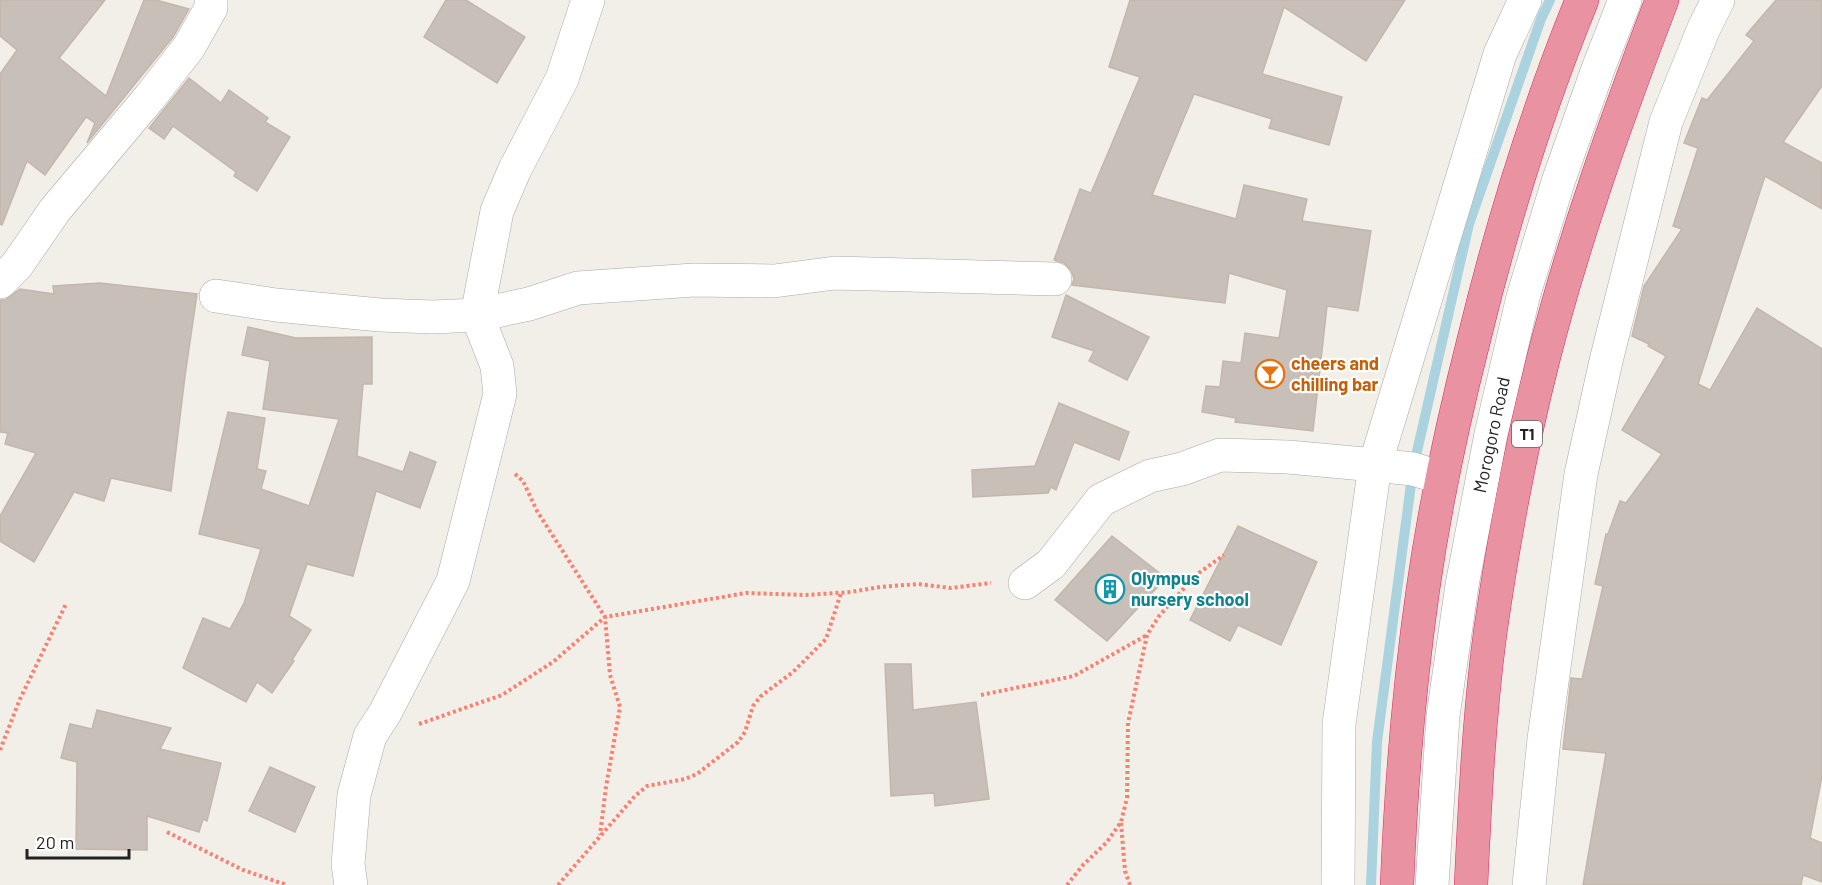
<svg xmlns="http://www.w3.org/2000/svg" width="1822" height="885" viewBox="0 0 1822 885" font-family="Barlow,sans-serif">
<rect width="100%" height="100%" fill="#f2efe9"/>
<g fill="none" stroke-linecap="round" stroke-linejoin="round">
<polyline stroke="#aad3df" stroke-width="10" points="1371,885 1377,742 1413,469 1469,224 1541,19 1550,0"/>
</g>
<g fill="#c7bfb8" stroke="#c4b6ab" stroke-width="1.5">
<polygon points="0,0 105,0 59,58 106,96 144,0 156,0 189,9 173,37 87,143 95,123 86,117 45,175 27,161 2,225 0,224 0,74 17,50 0,36"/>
<polygon points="446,0 466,0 525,37 497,83 424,37"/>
<polygon points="1130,0 1405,0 1366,61 1284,7 1262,74 1342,97 1329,145 1269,128 1272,119 1194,94 1152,195 1236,219 1244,185 1307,199 1302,221 1371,231 1358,311 1327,306 1313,431 1235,422 1236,418 1202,412 1206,386 1220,387 1223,361 1241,363 1245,333 1279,338 1287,290 1229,273 1225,303 1072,285 1074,279 1071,270 1064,263 1054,260 1080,189 1091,193 1140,77 1109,67"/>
<polygon points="1776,0 1822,0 1822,86 1783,142 1822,163 1822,209 1765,176 1698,384 1710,390 1757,308 1822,349 1822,776 1810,838 1822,843 1822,882 1803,875 1801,885 1583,885 1606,753 1563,749 1571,678 1582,679 1603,586 1595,584 1606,534 1608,534 1620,501 1626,503 1662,454 1622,430 1666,356 1648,346 1649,344 1632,336 1644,286 1682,229 1673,226 1698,148 1684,143 1702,98 1707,100 1754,41 1746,35"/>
<polygon points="189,78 221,103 229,90 268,118 265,122 290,137 257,191 234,176 236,172 173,126 164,139 149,128"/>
<polygon points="100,283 197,294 185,376 171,491 111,478 104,501 74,492 34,562 0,541 0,516 36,453 5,444 8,433 0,432 0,300 5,300 20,289 54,294 53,286"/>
<polygon points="1066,295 1149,337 1127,380 1089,361 1094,351 1052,337"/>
<polygon points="248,327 296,338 372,337 372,384 363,384 357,456 403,472 410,452 436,462 420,508 376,491 353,576 307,564 289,616 311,630 292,660 294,661 272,693 257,682 246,702 183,668 203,618 230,629 244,603 261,549 199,534 228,412 265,418 257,469 266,471 261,489 309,506 339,419 263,409 270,361 242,355"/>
<polygon points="1059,403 1129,432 1119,460 1074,442 1056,490 1051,487 1048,493 973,497 972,470 1035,466"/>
<polygon points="1238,526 1317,562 1281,645 1238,625 1230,641 1190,620"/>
<polygon points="1112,536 1166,578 1107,641 1055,600"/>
<polygon points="885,664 911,664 913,710 976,702 989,799 935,806 934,793 891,796"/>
<polygon points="97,710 171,728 160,749 221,763 207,821 203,819 199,832 147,816 147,850 76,849 77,762 61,758 70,724 92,729"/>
<polygon points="270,767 315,787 295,832 249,811"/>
</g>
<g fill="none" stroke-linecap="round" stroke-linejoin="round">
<g stroke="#a9a9a9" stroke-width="34">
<g id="minor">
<polyline points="0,282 17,265 55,210 150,97 189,47 211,8 211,0"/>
<polyline points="216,296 276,305 380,315 433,317 477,315 529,304 578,288 694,280 774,281 835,273 1055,279"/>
<polyline points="1025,583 1051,564 1101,500 1150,476 1182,469 1220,455 1288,457 1375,465 1413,469 1442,478"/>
<polyline points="351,885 348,864 354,795 370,736 385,713 453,581 500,394 497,366 477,315 497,211 515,169 562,79 588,0"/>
<polyline points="1338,885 1339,724 1375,465 1500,54 1525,0"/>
<polyline points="1432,885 1443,716 1462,585 1491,434 1523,297 1558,182 1598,69 1625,0"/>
<polyline points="1529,885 1544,739 1581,474 1606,361 1666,122 1704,28 1718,0"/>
</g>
</g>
<g stroke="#dc2a67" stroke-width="34">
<g id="highway">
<path d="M1397,885C1401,786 1409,687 1423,589C1435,505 1453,421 1474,339C1502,224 1537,110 1582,0"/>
<path d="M1471,885C1475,801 1479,717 1490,634C1503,543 1520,450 1543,360C1574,238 1617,118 1662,0"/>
</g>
</g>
<g stroke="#fa8072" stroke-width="4" stroke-dasharray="3 3" stroke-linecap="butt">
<polyline points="515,474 523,481 537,511 605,617 610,675 620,707 606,787 600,835"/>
<polyline points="981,695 1074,676 1147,635"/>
<polyline points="419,724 502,695 553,662 605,617 746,593 806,595 851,592 880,587 918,584 951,588 991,583"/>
<polyline points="0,750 20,699 66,604"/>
<polyline points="1121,823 1125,871 1130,885"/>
<polyline points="167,832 243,870 287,885"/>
<polyline points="558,885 635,796 647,786 685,779 697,774 738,742 745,732 753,706 761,696 793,672 826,639 841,593"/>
<polyline points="1067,885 1083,865 1107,842 1121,822 1127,798 1128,723 1147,635 1159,616 1196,575 1224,555"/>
</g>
<use href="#minor" stroke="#fff" stroke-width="33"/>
<use href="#highway" stroke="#e892a2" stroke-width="33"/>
</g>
<defs>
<g id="bar-ring" transform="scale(1.5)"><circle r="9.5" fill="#fff" stroke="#e8710a" stroke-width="1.5"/><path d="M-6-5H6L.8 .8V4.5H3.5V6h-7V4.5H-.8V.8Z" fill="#e8710a"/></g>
<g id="building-ring" transform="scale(1.5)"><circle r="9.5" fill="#fff" stroke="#0f9aa8" stroke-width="1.5"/><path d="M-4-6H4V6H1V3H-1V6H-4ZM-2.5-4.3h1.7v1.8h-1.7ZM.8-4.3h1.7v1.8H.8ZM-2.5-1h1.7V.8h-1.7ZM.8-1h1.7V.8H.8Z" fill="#0f9aa8"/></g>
</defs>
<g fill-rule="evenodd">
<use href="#bar-ring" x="1270" y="374"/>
<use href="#building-ring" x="1110" y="589"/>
</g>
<g text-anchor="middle" stroke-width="4.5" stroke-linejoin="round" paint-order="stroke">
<rect fill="#fff" stroke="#646464" stroke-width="1.5" x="1512" y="421" width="30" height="26" rx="4.5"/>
<g font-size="16" font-weight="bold" fill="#222">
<text x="1527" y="440">T1</text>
</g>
<g font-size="18" font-weight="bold" fill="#c56008" stroke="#fff" text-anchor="start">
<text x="1291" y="370">cheers and<tspan x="1291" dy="21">chilling bar</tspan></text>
</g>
<g font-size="18" fill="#222" stroke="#fff">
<text transform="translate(1492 435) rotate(-78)" y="6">Morogoro Road</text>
</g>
<g font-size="18" font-weight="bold" fill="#0d838f" stroke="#fff" text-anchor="start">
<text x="1131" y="585">Olympus<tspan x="1131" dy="21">nursery school</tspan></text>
</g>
</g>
<path d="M27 849v9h102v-9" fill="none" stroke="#222222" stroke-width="3"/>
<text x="36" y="849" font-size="18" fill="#222222" stroke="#ffffff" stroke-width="4.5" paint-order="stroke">20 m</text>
</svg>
